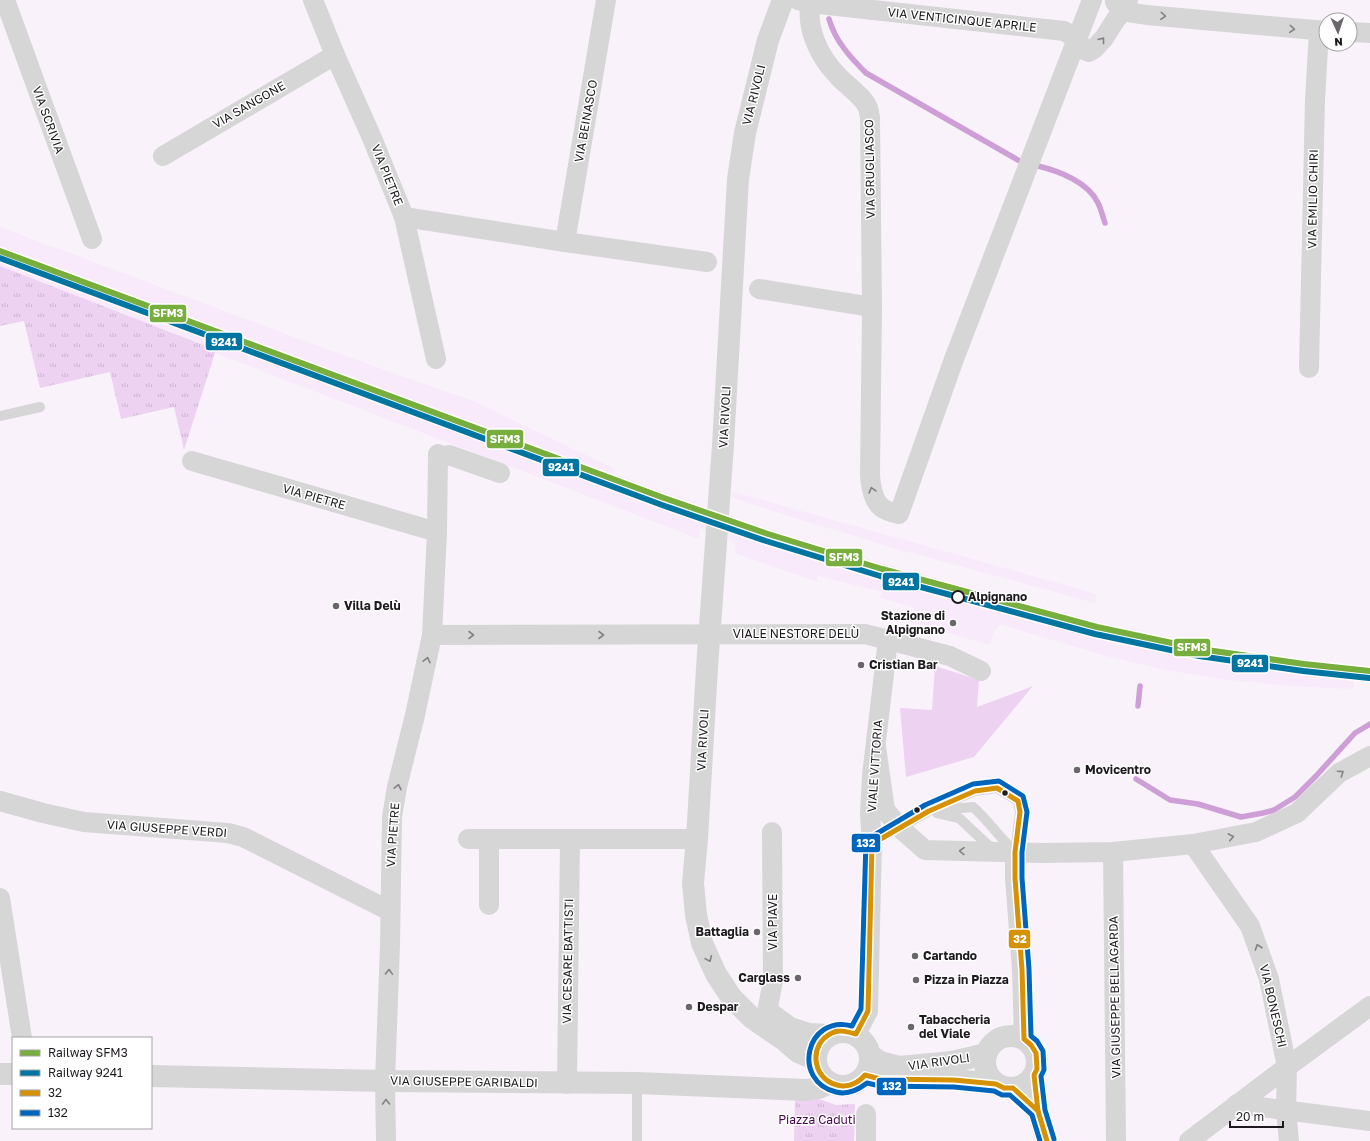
<svg xmlns="http://www.w3.org/2000/svg" width="1370" height="1141" viewBox="0 0 1370 1141" font-family="'Golos Text',sans-serif">
<defs>
<pattern id="park-tufts" width="24" height="20" patternUnits="userSpaceOnUse"><rect width="24" height="20" fill="#edd2f2"/><path d="M3 7l-1-3M5 7V3M7 7l1-3M15 17l-1-3M17 17v-4M19 17l1-3" fill="none" stroke="#cbb4cf"/></pattern>
</defs>
<rect width="100%" height="100%" fill="#f9f2fa"/>
<g fill="#f8eafb">
<polygon points="0,227 337,353 473,401 615,469 614,474 769,529 884,564 1098,622 1201,645 1263,655 1304,669 1355,674 1353,689 1288,686 1221,679 1166,670 1106,656 1003,625 999,625 997,630 994,630 990,645 910,622 914,607 880,598 882,592 818,576 817,582 735,553 735,542 700,528 699,539 142,325 0,267"/>
<polygon points="734,492 1097,594 1095,603 893,548 779,513 730,497"/>
</g>
<polygon fill="#edd2f2" points="935,666 979,680 977,707 1033,686 974,757 906,777 900,708 932,710"/>
<g fill="url(#park-tufts)">
<polygon points="0,266 216,350 184,450 174,407 121,419 110,372 40,388 24,321 0,326"/>
<polygon points="819,1099 836,1105 855,1104 854,1141 794,1141 795,1100"/>
</g>
<g fill="none" stroke-linecap="round" stroke-linejoin="round">
<g stroke="#cd9fd6" stroke-width="5.5">
<path d="M829,19C835,41 851,58 866,73L1018,160"/>
<path d="M1038,166C1059,171 1088,182 1098,203C1101,209 1103,217 1105,223"/>
<polyline points="1138,706 1140,686"/>
<polyline points="1136,779 1170,800 1198,804 1241,817 1263,813 1274,810 1295,797 1316,776 1355,733 1370,724"/>
</g>
<g stroke="#d7d6d7" stroke-width="10">
<polyline points="0,416 40,407"/>
<path d="M939,810L973,807C988,820 999,837 1014,851"/>
<polyline points="937,813 959,818 989,846 996,848"/>
<polyline points="900,828 929,811 975,791 997,788 1018,801 1020,812 1015,852"/>
<polyline points="637,1083 637,1141"/>
</g>
<g stroke="#d7d6d7" stroke-width="20">
<polyline points="5,0 92,239"/>
<polyline points="313,0 335,55 372,138 404,217 436,359"/>
<polyline points="798,0 810,3 1064,31 1077,39 1084,50 1089,52 1094,49 1104,38 1116,19 1124,11 1128,0"/>
<path d="M811,0C805,27 819,57 838,76C846,85 864,97 868,108C869,111 869,114 870,117L872,307L870,475C871,487 873,503 884,509C889,512 895,513 899,514L954,359L1092,0"/>
<path d="M1115,2C1121,13 1135,13 1147,15L1326,31"/>
<polyline points="1350,32 1370,33"/>
<polyline points="163,156 335,55"/>
<polyline points="404,217 565,242 606,0"/>
<polyline points="565,242 707,262"/>
<polyline points="759,289 872,307"/>
<polyline points="1309,368 1315,100 1319,31"/>
<polyline points="438,459 449,455 500,473"/>
<polyline points="192,461 437,532"/>
<polyline points="432,635 865,634 950,656 981,671"/>
<polyline points="876,747 885,810 900,828 925,850 1041,853 1113,852 1193,844 1256,832 1297,813 1339,773 1370,756"/>
<polyline points="0,801 43,813 84,822 228,833 243,837 390,911"/>
<polyline points="468,839 570,839"/>
<polyline points="489,839 489,905"/>
<polyline points="1193,844 1250,926 1269,979 1287,1067 1286,1110 1289,1141"/>
<polyline points="1015,852 1015,878 1022,970 1024,1039"/>
<polyline points="1113,852 1116,1141"/>
<polyline points="0,898 22,1038"/>
<polyline points="767,1012 773,981 772,832"/>
<polyline points="856,1034 868,1011 872,844 870,814 872,775 888,640"/>
<polyline points="567,1084 570,839 697,839"/>
<polyline points="1237,1104 1370,1121"/>
<polyline points="866,1114 866,1141"/>
<polyline points="386,1141 385,1081 390,945 392,817 397,787 415,715 432,635 437,532 438,454"/>
<polyline points="1189,1141 1287,1067 1370,1006"/>
</g>
<g stroke="#d7d6d7" stroke-width="22">
<polyline points="783,0 768,40 745,133 738,179 723,445 707,668 697,839 693,883 696,915 702,943 716,974 731,997 752,1018 784,1040 798,1052 815,1059"/>
<polyline points="771,1014 790,1028 809,1034 828,1035"/>
<circle cx="843" cy="1059" r="27"/>
<circle cx="1011" cy="1062" r="26"/>
<polyline points="870,1055 880,1062 899,1067 952,1062 986,1054"/>
<polyline points="0,1074 13,1074"/>
<polyline points="865,1075 880,1079 954,1080 996,1084"/>
<polyline points="1034,1075 1038,1111 1047,1141"/>
<polyline points="151,1076 385,1081 637,1083 806,1090 819,1088 830,1083"/>
</g>
<g stroke="#fff" stroke-width="8">
<g id="bus-1">
<path d="M997,788L1018,801L1020,812L1015,852V878L1022,970L1024,1039L1031,1045L1036,1053L1037,1069L1034,1075L1038,1111L1013,1088H1004L996,1084L954,1080L880,1079L865,1075C858,1083 848,1088 837,1085C812,1079 808,1044 832,1033C839,1029 848,1032 856,1034L868,1011L872,844L929,811L975,791Z"/>
<polygon points="1038,1111 1047,1141 1046,1138"/>
</g>
</g>
<g stroke="#fff" stroke-width="8">
<path id="bus-2" d="M1040,1141L1032,1115L1010,1095H1002L994,1091L954,1087L880,1086L867,1083C858,1090 847,1095 836,1092C791,1081 806,1014 852,1026L861,1009L866,840L925,805L973,784L999,781L1023,796L1027,812L1022,852V878L1029,969L1031,1036L1037,1041L1043,1051L1044,1070L1041,1076L1045,1110L1054,1139"/>
</g>
<use href="#bus-1" stroke="#d69105" stroke-width="5"/>
<use href="#bus-2" stroke="#0065bd" stroke-width="5"/>
<g stroke="#fff" stroke-width="9">
<polyline id="rail-1" points="0,251 664,498 768,534 882,569 1097,627 1200,649 1304,664 1370,671"/>
</g>
<g stroke="#fff" stroke-width="9">
<polyline id="rail-2" points="0,258 662,505 766,541 880,576 1095,634 1199,656 1303,671 1369,678"/>
</g>
<use href="#rail-1" stroke="#78ae3d" stroke-width="6"/>
<use href="#rail-2" stroke="#0075a1" stroke-width="6"/>
</g>
<defs><path id="oneway-chevron" d="M-2-3.5L2.5 0L-2 3.5" fill="none" stroke-width="1.6" stroke-linecap="round" stroke-linejoin="round"/></defs>
<g stroke="#848184">
<use href="#oneway-chevron" transform="translate(1163 16) rotate(5)"/>
<use href="#oneway-chevron" transform="translate(1292 29) rotate(5)"/>
<use href="#oneway-chevron" transform="translate(1102 40) rotate(-52)"/>
<use href="#oneway-chevron" transform="translate(872 490) rotate(-106)"/>
<use href="#oneway-chevron" transform="translate(471 635)"/>
<use href="#oneway-chevron" transform="translate(601 635)"/>
<use href="#oneway-chevron" transform="translate(427 660) rotate(-78)"/>
<use href="#oneway-chevron" transform="translate(1341 773) rotate(-34)"/>
<use href="#oneway-chevron" transform="translate(398 787) rotate(-78)"/>
<use href="#oneway-chevron" transform="translate(1231 837) rotate(-11)"/>
<use href="#oneway-chevron" transform="translate(962 851) rotate(-179)"/>
<use href="#oneway-chevron" transform="translate(1258 947) rotate(-109)"/>
<use href="#oneway-chevron" transform="translate(709 959) rotate(66)"/>
<use href="#oneway-chevron" transform="translate(389 972) rotate(-88)"/>
<use href="#oneway-chevron" transform="translate(386 1102) rotate(-91)"/>
</g>
<circle fill="#fff" stroke="#1e1a1f" stroke-width="2" cx="958" cy="597" r="6"/>
<g fill="#6b666c" stroke="#fff" stroke-width="1.5">
<circle cx="336" cy="606" r="4"/>
<circle cx="953" cy="623" r="4"/>
<circle cx="861" cy="665" r="4"/>
<circle cx="1077" cy="770" r="4"/>
<circle cx="757" cy="932" r="4"/>
<circle cx="915" cy="956" r="4"/>
<circle cx="798" cy="978" r="4"/>
<circle cx="916" cy="980" r="4"/>
<circle cx="689" cy="1007" r="4"/>
<circle cx="911" cy="1027" r="4"/>
</g>
<g fill="#1e1a1f" stroke="#fff" stroke-width="1.5">
<circle cx="1005" cy="793" r="3.5"/>
<circle cx="917" cy="810" r="3.5"/>
</g>
<g text-anchor="middle" stroke-width="3" stroke-linejoin="round" paint-order="stroke">
<g font-size="12" fill="#1e1a1f" stroke="#fff">
<text transform="translate(962 20) rotate(6)" y="4">VIA VENTICINQUE APRILE</text>
<text transform="translate(754 95) rotate(-76)" y="4">VIA RIVOLI</text>
<text transform="translate(249 105) rotate(-30)" y="4">VIA SANGONE</text>
<text transform="translate(48 120) rotate(70)" y="4">VIA SCRIVIA</text>
<text transform="translate(586 121) rotate(-80)" y="4">VIA BEINASCO</text>
<text transform="translate(870 169) rotate(-91)" y="4">VIA GRUGLIASCO</text>
<text transform="translate(387 175) rotate(68)" y="4">VIA PIETRE</text>
<text transform="translate(1313 199) rotate(-89)" y="4">VIA EMILIO CHIRI</text>
<text transform="translate(725 417) rotate(-87)" y="4">VIA RIVOLI</text>
<text transform="translate(314 497) rotate(16)" y="4">VIA PIETRE</text>
<text x="796" y="638">VIALE NESTORE DELÙ</text>
<text transform="translate(703 740) rotate(-87)" y="4">VIA RIVOLI</text>
<text transform="translate(875 766) rotate(-86)" y="4">VIALE VITTORIA</text>
<text transform="translate(167 829) rotate(4)" y="4">VIA GIUSEPPE VERDI</text>
<text transform="translate(393 835) rotate(-86)" y="4">VIA PIETRE</text>
<text transform="translate(773 922) rotate(-90)" y="4">VIA PIAVE</text>
<text transform="translate(568 961) rotate(-89)" y="4">VIA CESARE BATTISTI</text>
<text transform="translate(1115 997) rotate(-91)" y="4">VIA GIUSEPPE BELLAGARDA</text>
<text transform="translate(1273 1006) rotate(77)" y="4">VIA BONESCHI</text>
<text transform="translate(939 1062) rotate(-8)" y="4">VIA RIVOLI</text>
<text transform="translate(464 1082) rotate(1)" y="4">VIA GIUSEPPE GARIBALDI</text>
</g>
<g font-size="12" font-weight="bold" fill="#1e1a1f" stroke="#fff" text-anchor="start">
<text x="968" y="601">Alpignano</text>
</g>
<g font-size="12" font-weight="bold" fill="#1e1a1f" stroke="#fff" text-anchor="start">
<text x="344" y="610">Villa Delù</text>
<text x="945" y="620" text-anchor="end">Stazione di<tspan x="945" dy="14">Alpignano</tspan></text>
<text x="869" y="669">Cristian Bar</text>
<text x="1085" y="774">Movicentro</text>
<text x="749" y="936" text-anchor="end">Battaglia</text>
<text x="923" y="960">Cartando</text>
<text x="790" y="982" text-anchor="end">Carglass</text>
<text x="924" y="984">Pizza in Piazza</text>
<text x="697" y="1011">Despar</text>
<text x="919" y="1024">Tabaccheria<tspan x="919" dy="14">del Viale</tspan></text>
</g>
<g font-size="12" fill="#44064e" stroke="#fff">
<text x="817" y="1124">Piazza Caduti</text>
</g>
</g>
<g stroke="#fff" stroke-width="1.5">
<rect x="149" y="304" width="38" height="19" rx="4" fill="#78ae3d"/>
<rect x="205" y="332" width="38" height="19" rx="4" fill="#0075a1"/>
<rect x="486" y="429" width="38" height="20" rx="4" fill="#78ae3d"/>
<rect x="542" y="458" width="38" height="19" rx="4" fill="#0075a1"/>
<rect x="825" y="548" width="38" height="19" rx="4" fill="#78ae3d"/>
<rect x="882" y="572" width="38" height="19" rx="4" fill="#0075a1"/>
<rect x="1173" y="638" width="38" height="19" rx="4" fill="#78ae3d"/>
<rect x="1231" y="654" width="38" height="19" rx="4" fill="#0075a1"/>
<rect x="851" y="833" width="30" height="20" rx="4" fill="#0065bd"/>
<rect x="1008" y="929" width="23" height="20" rx="4" fill="#d69105"/>
<rect x="876" y="1077" width="31" height="19" rx="4" fill="#0065bd"/>
</g>
<g font-size="11" text-anchor="middle" font-weight="bold" fill="#fff">
<text x="168" y="317">SFM3</text>
<text x="224" y="346">9241</text>
<text x="505" y="443">SFM3</text>
<text x="561" y="471">9241</text>
<text x="844" y="561">SFM3</text>
<text x="901" y="586">9241</text>
<text x="1192" y="651">SFM3</text>
<text x="1250" y="667">9241</text>
<text x="866" y="847">132</text>
<text x="1020" y="943">32</text>
<text x="892" y="1090">132</text>
</g>
<rect x="12" y="1037" width="140" height="92" fill="#ffffff" stroke="#a5a3a5"/>
<rect x="20" y="1050" width="20" height="6" fill="#78ae3d" stroke="#a5a3a5"/>
<text x="48" y="1057" font-size="12" fill="#1e1a1f">Railway SFM3</text>
<rect x="20" y="1070" width="20" height="6" fill="#0075a1" stroke="#a5a3a5"/>
<text x="48" y="1077" font-size="12" fill="#1e1a1f">Railway 9241</text>
<rect x="20" y="1090" width="20" height="6" fill="#d69105" stroke="#a5a3a5"/>
<text x="48" y="1097" font-size="12" fill="#1e1a1f">32</text>
<rect x="20" y="1110" width="20" height="6" fill="#0065bd" stroke="#a5a3a5"/>
<text x="48" y="1117" font-size="12" fill="#1e1a1f">132</text>
<g transform="translate(1338 32) rotate(177)"><circle r="19" fill="#ffffff" stroke="#a5a3a5"/>
<path d="M0-3L7 15L0 10L-7 15Z" fill="#6b666c"/>
<text y="-6" font-size="11" font-weight="bold" text-anchor="middle" fill="#1e1a1f">N</text>
</g>
<path d="M1230 1121v6h53v-6" fill="none" stroke="#1e1a1f" stroke-width="2"/>
<text x="1236" y="1121" font-size="12" fill="#1e1a1f" stroke="#ffffff" stroke-width="3" paint-order="stroke">20 m</text>
</svg>
